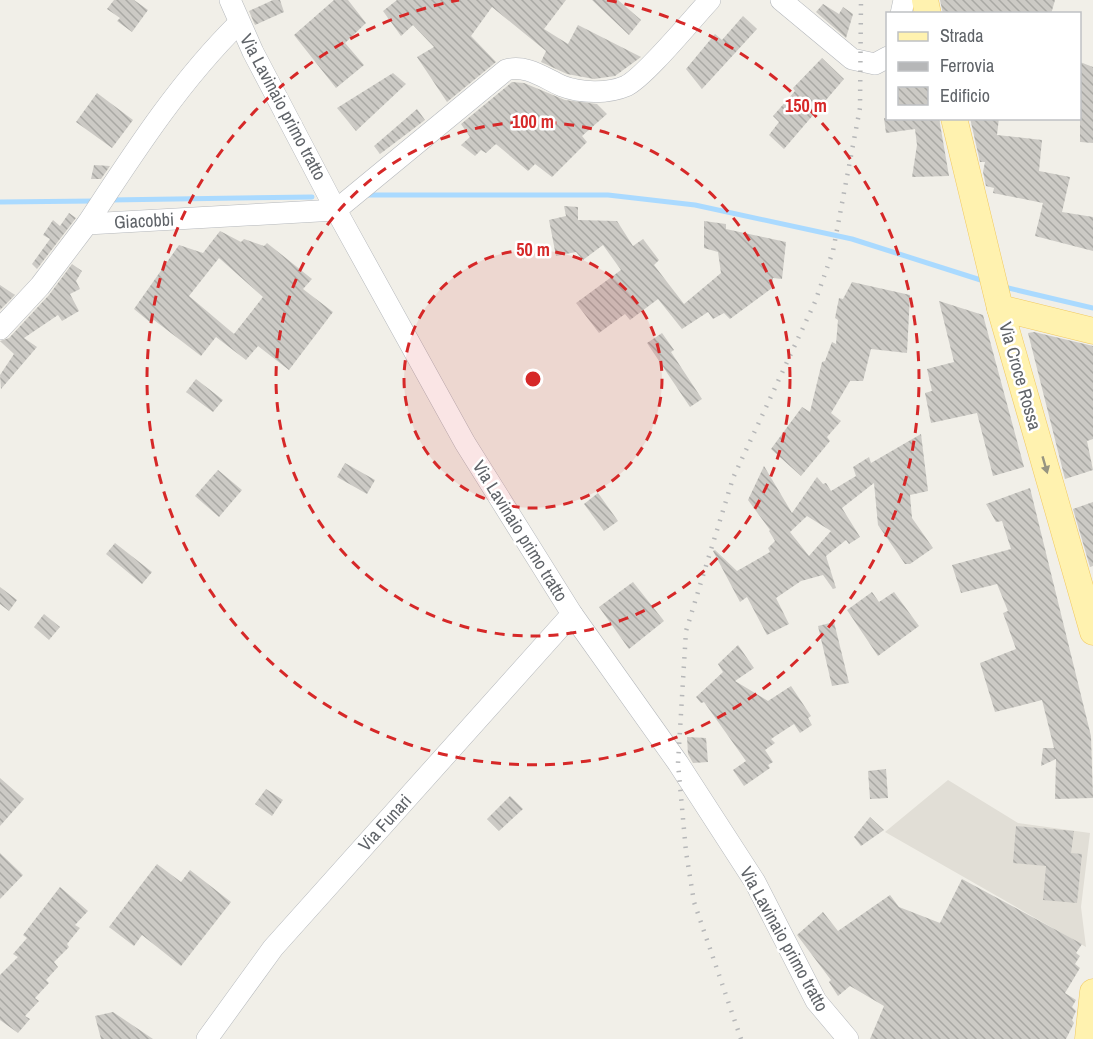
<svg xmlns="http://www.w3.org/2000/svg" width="1093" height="1039" viewBox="0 0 1093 1039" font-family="'Archivo Narrow',sans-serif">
<defs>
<pattern id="building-back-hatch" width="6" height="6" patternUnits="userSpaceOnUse" patternTransform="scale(1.5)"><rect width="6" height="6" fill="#cccac5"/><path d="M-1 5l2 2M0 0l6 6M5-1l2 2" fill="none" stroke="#a9a8a4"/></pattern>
</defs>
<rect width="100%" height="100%" fill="#f1efe8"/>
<polygon fill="#e1ded6" points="948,780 1018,823 1090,833 1081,907 1086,947 885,832"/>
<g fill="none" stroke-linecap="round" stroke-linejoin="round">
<g stroke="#aadaff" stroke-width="5">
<polyline points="367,195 608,195 695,205 852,239 987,282"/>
<polyline points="110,200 312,197"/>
<polyline points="0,202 95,201"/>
<polyline points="1004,287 1093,308"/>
</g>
</g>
<g fill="url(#building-back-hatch)" fill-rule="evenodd">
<polygon points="114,0 134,0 148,10 132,32 117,21 120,18 107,9"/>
<polygon points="273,0 280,0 284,12 255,25 249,11"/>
<polygon points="334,0 348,0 366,23 345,43 364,65 336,88 294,35"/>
<polygon points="397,0 566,0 544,29 568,44 578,25 641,57 615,76 594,79 567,74 541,62 546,51 492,7 471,36 496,62 447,102 417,57 434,47 413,25 401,36 383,11"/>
<polygon points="592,0 618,0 641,20 629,35"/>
<polygon points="940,0 1055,0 1051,14 943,14"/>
<polygon points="823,4 839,14 843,7 853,14 846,38 816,12"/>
<polygon points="743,16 757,29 702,89 686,69 715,34 722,40"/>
<polygon points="822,58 844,79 784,149 769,135 779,122 773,116 795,91 793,88"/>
<polygon points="1080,62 1093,67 1093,143 1080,142"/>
<polygon points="393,73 406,84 356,131 337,108"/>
<polygon points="512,82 524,83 565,100 597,104 607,114 582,136 587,142 552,177 535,164 528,171 496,144 486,153 481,150 475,156 461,145 470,137 461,124"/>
<polygon points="97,93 133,120 112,148 76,122"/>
<polygon points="417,109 425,120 380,154 374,146"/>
<polygon points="884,118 939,118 949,176 912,177 917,145 915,129 886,133"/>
<polygon points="970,118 999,118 997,135 1042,140 1039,171 1070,177 1062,212 1093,217 1093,251 1035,236 1043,203 993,193 994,188 986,186 983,172 985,162 980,162"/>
<polygon points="94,165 110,166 101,179 91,179"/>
<polygon points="564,206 578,207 578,220 617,221 633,246 643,239 659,260 654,265 684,304 721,273 718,252 704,248 704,221 726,224 726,229 786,242 782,279 773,278 772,288 730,319 724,313 713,319 708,312 682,329 658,299 630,320 625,314 599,333 576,303 621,270 603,245 583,260 576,252 556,256 549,220 566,216"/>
<polygon points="69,213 76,218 37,269 32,264 50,239 43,235 53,220 60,226"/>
<path d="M220,231L241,242L244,239L264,246L267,243L312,279L303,289L333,312L289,370L258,346L246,360L216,337L201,356L154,320L151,323L134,309L179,245L203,253ZM219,258L263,297L234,334L189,296Z"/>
<polygon points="72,264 82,271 76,281 80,289 70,294 79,311 62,321 58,315 24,338 37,347 1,389 0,375 14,354 0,341 9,338 49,295"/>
<polygon points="852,282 910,295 907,353 871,349 863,381 850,381 831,413 841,421 827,437 830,441 801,476 771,449 802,407 810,412 822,362 825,361 832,342 836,344 838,320 835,318 839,298 843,299"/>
<polygon points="0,285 15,295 0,310"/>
<polygon points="939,301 983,315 1024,467 993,476 977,413 931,423 925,393 932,391 927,369 954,362"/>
<polygon points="1034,332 1093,346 1093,439 1087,441 1093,470 1065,479 1028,333"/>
<polygon points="662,333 674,350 671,352 702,399 690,407 647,343"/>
<polygon points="196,379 223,400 213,412 186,392"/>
<path d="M921,434L928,491L910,495L912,518L933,548L910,564H905L878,525L874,483L842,508L860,537L849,544L846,540L826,556L836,588L833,589L823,575L801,581L776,598L789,624L767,635L747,597L740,602L713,551L715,550L737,571L770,552L768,548L775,541L769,531L770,530L748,500L764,466L792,513L817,477L823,484L826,483L831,491L856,476L853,467L869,457L871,463ZM807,516L831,531L809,556L790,532Z"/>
<polygon points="345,463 375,480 367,494 337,477"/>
<polygon points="218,470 242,490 219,517 195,496"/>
<polygon points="1030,488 1091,736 1093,798 1055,799 1056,759 1041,766 1043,748 1054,748 1042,700 995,712 980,663 1016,649 1003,613 1008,611 997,584 961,593 952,565 1011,549 1002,521 996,522 986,504"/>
<polygon points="598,493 618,521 604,531 584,504"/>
<polygon points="1093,502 1093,566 1090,567 1073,509"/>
<polygon points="115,543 152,572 142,584 106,554"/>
<polygon points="633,582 664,621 629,649 599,607"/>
<polygon points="0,587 17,600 9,611 0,604"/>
<polygon points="872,592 879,602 894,592 919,626 878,656 847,610"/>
<polygon points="44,614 60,627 49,640 34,627"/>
<polygon points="834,622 849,683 832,686 818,626"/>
<polygon points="738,645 754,668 735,681 768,701 791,686 811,716 808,718 812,725 800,733 794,724 771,739 775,743 765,750 773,762 768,765 770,768 744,786 733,770 746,761 704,702 701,703 696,697 723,672 718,664"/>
<polygon points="687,737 706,738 708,762 693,763 688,754"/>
<polygon points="886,769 888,798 870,799 868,771"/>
<polygon points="0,778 24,799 0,826"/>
<polygon points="266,789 283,800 272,816 255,804"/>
<polygon points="510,796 523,809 499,831 487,819"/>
<polygon points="870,817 884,830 861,846 854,837"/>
<polygon points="1016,826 1074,831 1071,853 1082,854 1077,903 1043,900 1046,866 1013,863"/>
<polygon points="0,853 23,875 0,899"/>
<polygon points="157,864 181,882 190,870 231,902 181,966 142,935 134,946 109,927"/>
<polygon points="962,879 1082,944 1076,953 1080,956 1075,964 1080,968 1065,993 1076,1000 1072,1007 1076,1011 1072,1020 1074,1023 1066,1039 870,1039 884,1006 850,986 838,996 829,982 831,980 797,935 823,912 838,931 890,895 899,907 940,923"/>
<polygon points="60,887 88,911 75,925 80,928 67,944 69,947 54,962 58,967 46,980 49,983 35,998 39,1001 25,1016 30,1019 18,1033 0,1020 0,975 18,957 13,954 27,938 23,935"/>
<polygon points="113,1012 153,1039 101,1039 95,1016"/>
</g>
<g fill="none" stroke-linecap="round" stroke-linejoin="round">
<g stroke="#b5b8bc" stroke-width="22">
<g id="minor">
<polyline points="230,0 253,52 336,210 465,443 572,614 678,763 755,882 816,1001 848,1039"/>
<polyline points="781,0 852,59 875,64 888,57"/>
<polyline points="901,14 904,0"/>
<path d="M87,224C133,154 179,82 239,23"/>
<path d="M0,329L40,286L87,224L336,210L506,70C526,64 544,78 562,86C580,93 608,94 626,86C645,77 693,18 710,0"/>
<polyline points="207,1039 273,948 572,614"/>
</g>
</g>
<g stroke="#f2c960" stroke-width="27">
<g id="major">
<polyline points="925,0 928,14"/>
<polyline points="954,118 1000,308 1093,632"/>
<polyline points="1000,308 1093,331"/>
<polyline points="1088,1039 1093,992"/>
</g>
</g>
<use href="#minor" stroke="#fff" stroke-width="21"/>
<use href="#major" stroke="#fff2af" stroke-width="26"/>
<polyline stroke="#b6b7b8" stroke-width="4.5" stroke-dasharray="1.5 8" stroke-linecap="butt" points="741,1039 694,902 686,852 678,763 686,631 733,478 815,302 833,251 860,108 861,0"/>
</g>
<defs><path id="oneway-solid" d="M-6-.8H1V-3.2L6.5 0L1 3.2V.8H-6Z" transform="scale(1.5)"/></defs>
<use fill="#979581" href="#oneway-solid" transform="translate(1045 465) rotate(74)"/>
<circle cx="533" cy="379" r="129" fill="#d62828" fill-opacity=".12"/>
<g fill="none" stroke="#d62828" stroke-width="3" stroke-dasharray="10 8">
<circle cx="533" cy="379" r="129"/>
<circle cx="533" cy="379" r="257"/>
<path d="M607 0A386 386 0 1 1 459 0"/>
</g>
<g text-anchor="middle" stroke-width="5" stroke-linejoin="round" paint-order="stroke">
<g font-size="18" fill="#5f6368" stroke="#fff">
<text transform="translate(283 107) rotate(62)" y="6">Via Lavinaio primo tratto</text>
<text transform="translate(144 221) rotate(-3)" y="6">Giacobbi</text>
<text transform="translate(1020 376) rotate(74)" y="6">Via Croce Rossa</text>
<text transform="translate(520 531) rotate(58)" y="6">Via Lavinaio primo tratto</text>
<text transform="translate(385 823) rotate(-48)" y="6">Via Funari</text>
<text transform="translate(784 939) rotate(61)" y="6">Via Lavinaio primo tratto</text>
</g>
</g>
<circle cx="533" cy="379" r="9" fill="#d62828" stroke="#fff" stroke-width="3"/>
<g font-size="18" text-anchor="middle" font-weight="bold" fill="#d62828" stroke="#fff" stroke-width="5" stroke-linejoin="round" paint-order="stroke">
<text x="806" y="112">150 m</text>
<text x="533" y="128">100 m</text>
<text x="533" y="256">50 m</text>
</g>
<rect x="886" y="12" width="195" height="108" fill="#ffffff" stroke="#bfc1c3" stroke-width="1.5"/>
<rect x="898" y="32" width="30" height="9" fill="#fff2af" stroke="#bfc1c3" stroke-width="1.5"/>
<text x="940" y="42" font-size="18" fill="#5f6368">Strada</text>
<rect x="898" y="62" width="30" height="9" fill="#b6b7b8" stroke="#bfc1c3" stroke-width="1.5"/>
<text x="940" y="72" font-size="18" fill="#5f6368">Ferrovia</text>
<rect x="898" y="87" width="30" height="18" fill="url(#building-back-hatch)" stroke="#bfc1c3" stroke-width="1.5"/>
<text x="940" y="102" font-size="18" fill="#5f6368">Edificio</text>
</svg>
